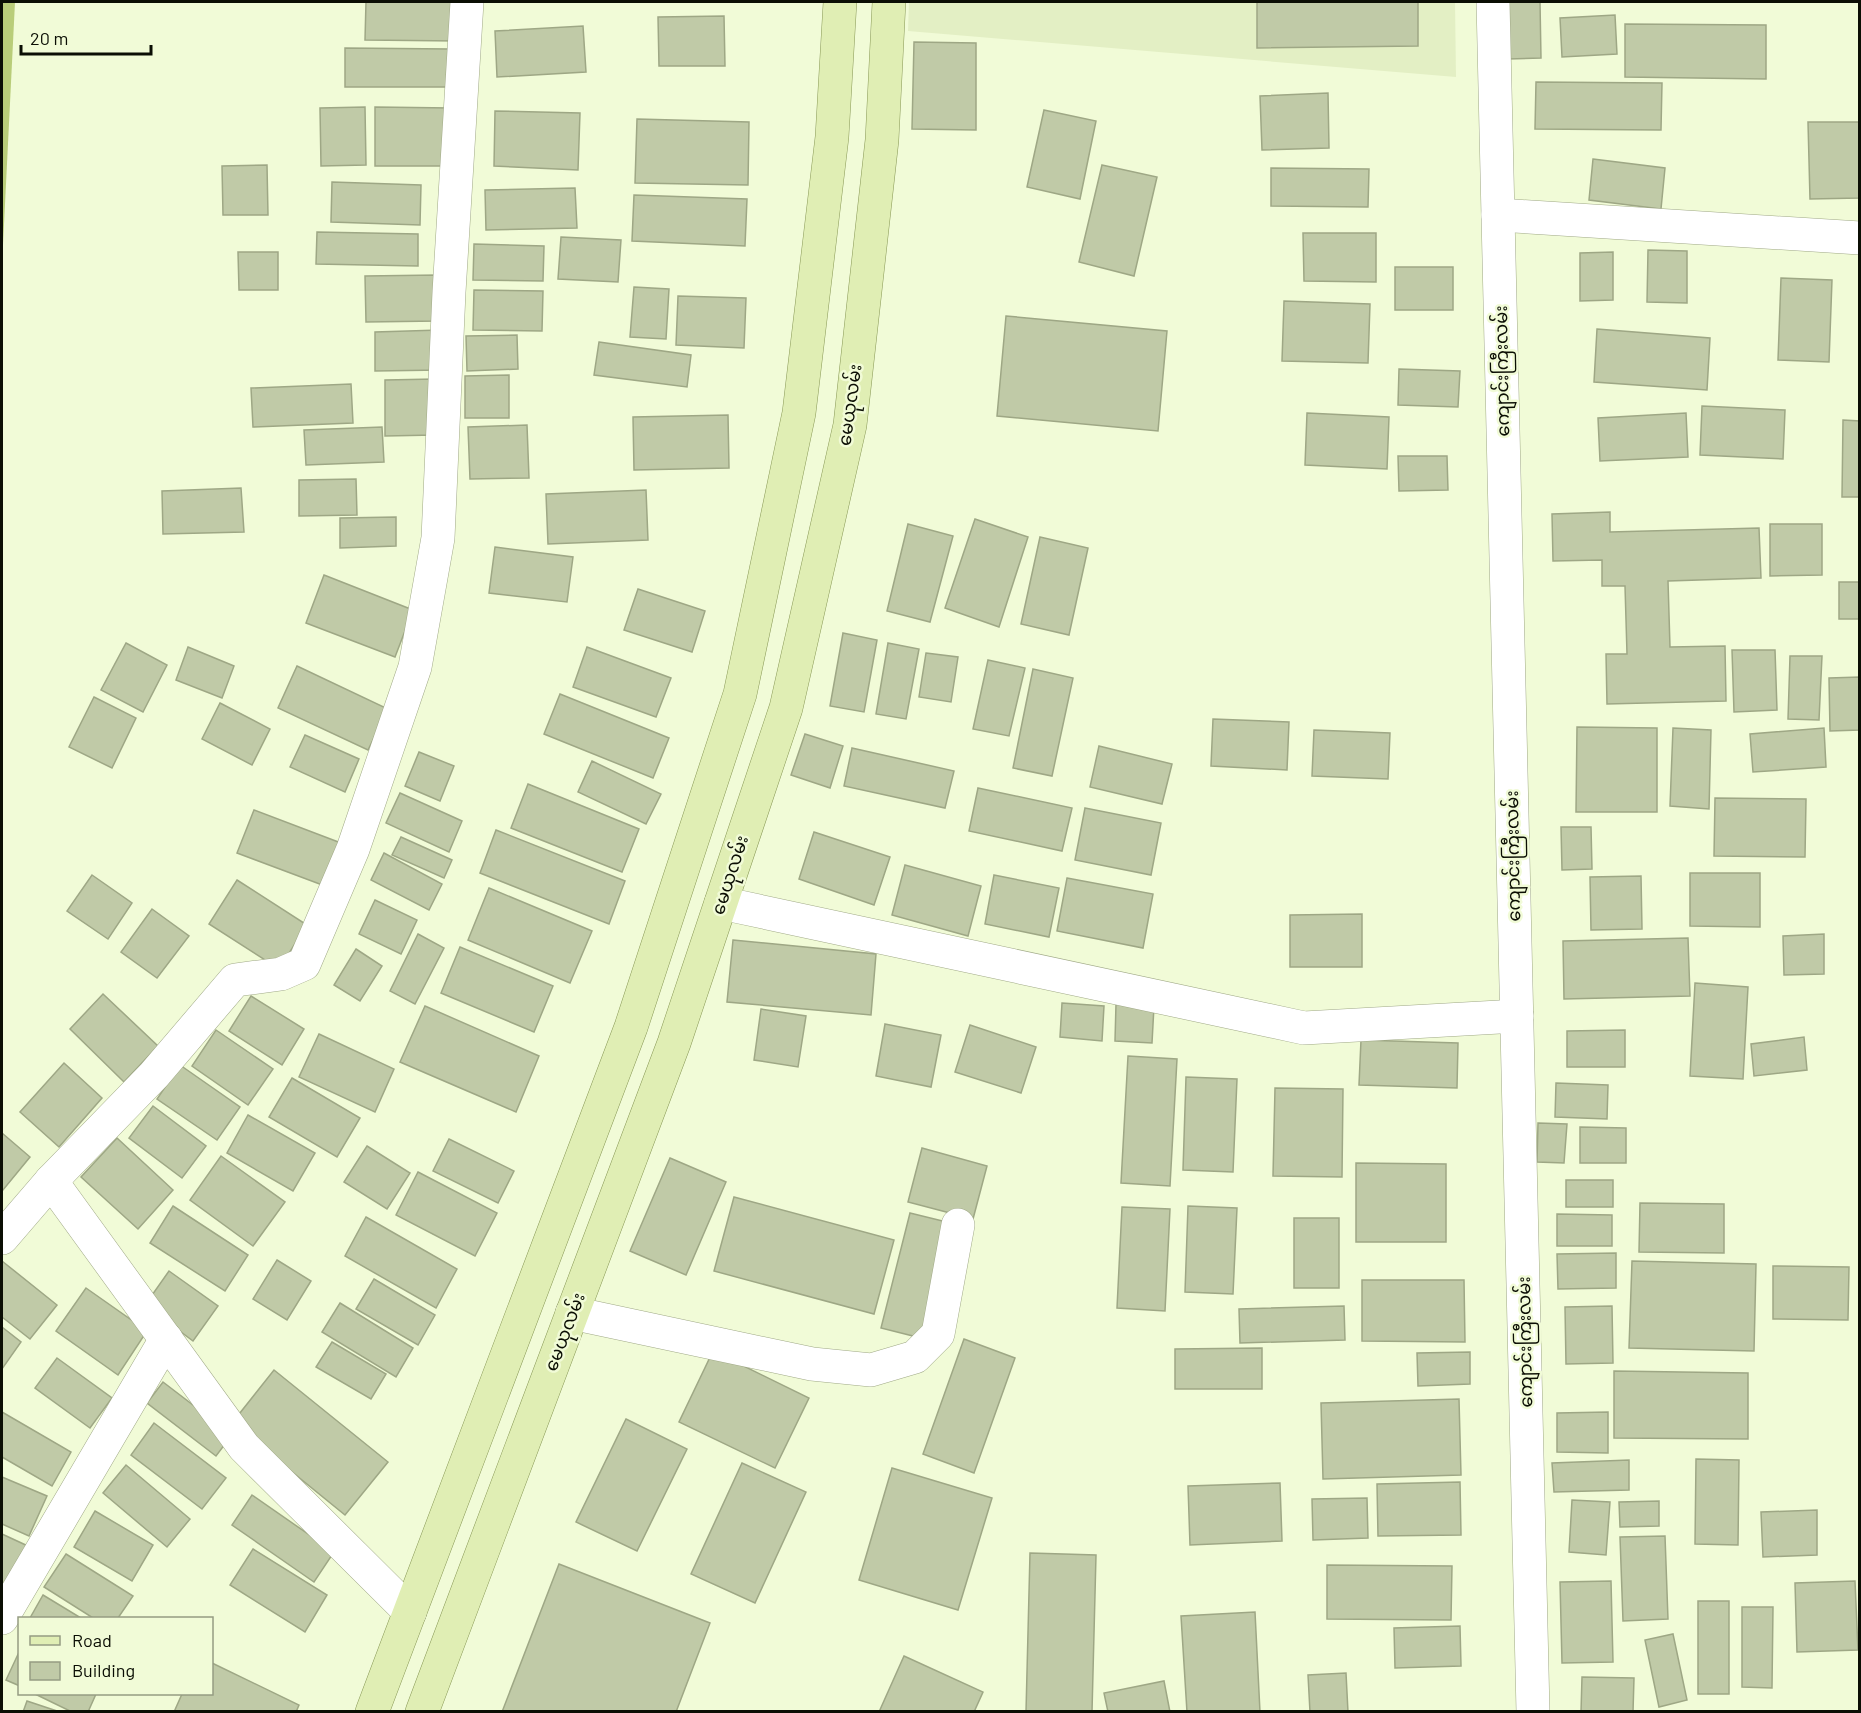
<svg xmlns="http://www.w3.org/2000/svg" width="1861" height="1713" viewBox="0 0 1861 1713" font-family="Barlow,'Noto Sans Myanmar',sans-serif">
<rect width="100%" height="100%" fill="#f1fbd7"/>
<polygon fill="#e3efc4" points="909,2 1455,2 1456,77 908,31"/>
<polygon fill="#b9cd79" points="2,2 15,2 2,265"/>
<g fill="#c0caa7" stroke="#9ea785" stroke-width="1.5">
<polygon points="366,2 458,2 457,41 365,40"/>
<polygon points="1257,2 1418,2 1418,46 1257,48"/>
<polygon points="1507,2 1540,2 1541,58 1508,59"/>
<polygon points="1615,15 1617,54 1562,57 1560,18"/>
<polygon points="724,16 725,66 659,66 658,17"/>
<polygon points="1625,24 1766,25 1766,79 1625,77"/>
<polygon points="583,26 586,72 497,77 495,31"/>
<polygon points="914,42 976,43 976,130 912,129"/>
<polygon points="345,48 450,49 450,87 345,87"/>
<polygon points="1536,82 1662,83 1661,130 1535,129"/>
<polygon points="1328,93 1329,148 1262,150 1260,96"/>
<polygon points="365,107 366,165 321,166 320,108"/>
<polygon points="375,107 451,108 450,166 375,166"/>
<polygon points="1044,110 1096,121 1080,199 1027,187"/>
<polygon points="495,111 580,113 578,170 494,166"/>
<polygon points="637,119 749,122 748,185 635,183"/>
<polygon points="1808,122 1860,122 1860,198 1810,199"/>
<polygon points="1593,159 1665,168 1661,209 1589,200"/>
<polygon points="267,165 268,215 223,215 222,166"/>
<polygon points="1102,165 1157,177 1134,276 1079,262"/>
<polygon points="1271,168 1369,169 1368,207 1271,206"/>
<polygon points="332,182 421,185 420,225 331,222"/>
<polygon points="575,188 577,228 486,230 485,190"/>
<polygon points="634,195 747,199 745,246 632,241"/>
<polygon points="317,232 418,234 418,266 316,264"/>
<polygon points="1303,233 1376,233 1376,282 1304,281"/>
<polygon points="561,237 621,240 618,282 558,279"/>
<polygon points="474,244 544,246 543,281 473,280"/>
<polygon points="1648,250 1687,251 1687,303 1647,302"/>
<polygon points="238,252 278,252 278,290 239,290"/>
<polygon points="1613,252 1613,300 1580,301 1580,253"/>
<rect x="1395" y="267" width="58" height="43"/>
<polygon points="438,275 438,321 366,322 365,276"/>
<polygon points="1781,278 1832,280 1829,362 1778,360"/>
<polygon points="634,287 669,289 666,339 630,337"/>
<polygon points="474,290 543,291 542,331 473,330"/>
<polygon points="678,296 746,298 744,348 676,345"/>
<polygon points="1284,301 1370,304 1368,363 1282,361"/>
<polygon points="1006,316 1167,331 1158,431 997,416"/>
<polygon points="1597,329 1710,338 1707,390 1594,382"/>
<polygon points="440,330 441,370 375,371 375,332"/>
<polygon points="517,335 518,369 467,371 466,336"/>
<polygon points="599,342 691,355 687,387 594,375"/>
<polygon points="1399,369 1460,371 1458,407 1398,405"/>
<polygon points="509,375 509,418 465,418 465,376"/>
<polygon points="435,379 435,435 385,436 385,380"/>
<polygon points="351,384 353,423 253,427 251,388"/>
<polygon points="1702,406 1785,410 1783,459 1700,455"/>
<polygon points="1307,413 1389,417 1387,469 1305,465"/>
<polygon points="1686,413 1688,457 1600,461 1598,418"/>
<polygon points="728,415 729,468 634,470 633,417"/>
<polygon points="1843,420 1860,421 1860,497 1842,497"/>
<polygon points="527,425 529,478 470,479 468,427"/>
<polygon points="382,427 384,462 306,465 304,430"/>
<polygon points="1398,456 1447,456 1448,490 1399,491"/>
<polygon points="356,479 357,515 299,516 299,480"/>
<polygon points="241,488 244,532 163,534 162,491"/>
<polygon points="646,490 648,540 548,544 546,494"/>
<polygon points="1610,512 1610,532 1759,528 1761,578 1668,581 1670,647 1725,646 1726,701 1607,704 1606,654 1627,654 1625,586 1602,586 1602,560 1553,561 1552,514"/>
<polygon points="396,517 396,546 340,548 340,518"/>
<polygon points="975,519 1028,537 999,627 945,608"/>
<polygon points="908,524 953,536 930,622 887,611"/>
<polygon points="1770,524 1822,524 1822,575 1770,576"/>
<polygon points="1040,537 1088,548 1069,635 1021,624"/>
<polygon points="495,547 573,557 567,602 489,593"/>
<polygon points="324,575 413,610 395,657 306,623"/>
<rect x="1839" y="582" width="21" height="37"/>
<polygon points="638,589 705,611 692,652 624,630"/>
<polygon points="843,633 877,640 864,712 830,706"/>
<polygon points="126,643 167,665 143,712 101,690"/>
<polygon points="888,643 919,649 906,719 876,714"/>
<polygon points="188,647 234,666 222,698 176,680"/>
<polygon points="587,647 671,678 656,717 573,687"/>
<polygon points="1732,650 1775,650 1777,710 1734,712"/>
<polygon points="926,653 958,657 951,702 919,697"/>
<polygon points="1790,656 1822,656 1819,720 1788,719"/>
<polygon points="988,660 1025,668 1009,736 973,729"/>
<polygon points="297,666 388,709 368,750 278,708"/>
<polygon points="1033,669 1073,678 1052,776 1013,768"/>
<polygon points="1860,677 1860,730 1830,731 1829,678"/>
<polygon points="560,694 669,738 653,778 544,734"/>
<polygon points="94,697 136,718 112,768 69,747"/>
<polygon points="220,703 270,729 252,765 202,739"/>
<polygon points="1213,719 1289,722 1287,770 1211,766"/>
<polygon points="1577,727 1657,728 1657,812 1576,812"/>
<polygon points="1673,728 1711,730 1709,809 1670,806"/>
<polygon points="1824,728 1826,767 1753,772 1750,734"/>
<polygon points="1314,730 1390,733 1388,779 1312,776"/>
<polygon points="805,734 843,746 830,788 791,775"/>
<polygon points="305,735 359,759 345,792 290,767"/>
<polygon points="1099,746 1172,764 1162,804 1090,787"/>
<polygon points="852,748 954,771 945,808 844,786"/>
<polygon points="419,752 454,766 440,801 405,786"/>
<polygon points="592,761 661,794 646,824 578,792"/>
<polygon points="528,784 639,829 622,872 511,828"/>
<polygon points="978,788 1072,808 1062,851 969,831"/>
<polygon points="400,793 462,821 449,852 386,823"/>
<polygon points="1715,798 1806,799 1805,857 1714,856"/>
<polygon points="1085,808 1161,823 1151,875 1075,860"/>
<polygon points="254,810 341,843 325,886 237,853"/>
<polygon points="1561,827 1591,827 1592,869 1562,870"/>
<polygon points="496,830 625,881 609,924 480,873"/>
<polygon points="814,832 890,857 874,905 799,879"/>
<polygon points="401,837 452,860 444,878 392,855"/>
<polygon points="384,853 442,884 429,910 371,880"/>
<polygon points="905,865 981,886 968,936 892,915"/>
<polygon points="1690,873 1760,873 1760,927 1690,926"/>
<polygon points="92,875 132,903 108,939 67,911"/>
<polygon points="994,875 1059,888 1049,937 985,924"/>
<polygon points="1641,876 1642,929 1591,930 1590,877"/>
<polygon points="1067,878 1153,894 1143,948 1057,931"/>
<polygon points="237,880 307,925 279,969 209,924"/>
<polygon points="489,888 592,931 570,983 468,940"/>
<polygon points="375,900 417,920 401,954 359,934"/>
<polygon points="152,909 189,936 157,978 121,952"/>
<polygon points="1362,914 1362,967 1290,967 1290,915"/>
<polygon points="418,934 444,948 415,1004 390,991"/>
<polygon points="1824,934 1824,974 1784,975 1783,936"/>
<polygon points="1688,938 1690,996 1564,999 1563,941"/>
<polygon points="733,940 876,954 871,1015 727,1002"/>
<polygon points="460,947 553,986 534,1032 441,993"/>
<polygon points="356,949 382,966 360,1001 334,985"/>
<polygon points="1695,983 1748,987 1743,1079 1690,1076"/>
<polygon points="103,994 158,1046 124,1082 70,1029"/>
<polygon points="251,996 304,1029 282,1065 229,1031"/>
<polygon points="1062,1003 1104,1006 1102,1041 1060,1037"/>
<polygon points="1116,1004 1154,1006 1152,1043 1115,1041"/>
<polygon points="425,1006 539,1056 516,1112 400,1062"/>
<polygon points="761,1009 806,1016 798,1067 754,1060"/>
<polygon points="885,1024 941,1035 931,1087 876,1076"/>
<polygon points="970,1025 1036,1047 1021,1093 955,1072"/>
<polygon points="216,1030 273,1069 248,1105 192,1066"/>
<polygon points="1625,1030 1625,1067 1567,1067 1567,1031"/>
<polygon points="319,1034 394,1069 375,1112 299,1077"/>
<polygon points="1804,1037 1807,1070 1754,1076 1751,1044"/>
<polygon points="1361,1040 1458,1043 1457,1088 1359,1085"/>
<polygon points="1128,1056 1177,1059 1170,1186 1121,1183"/>
<polygon points="64,1063 102,1098 59,1147 20,1112"/>
<polygon points="180,1065 240,1107 217,1140 157,1099"/>
<polygon points="1186,1077 1237,1079 1233,1172 1183,1170"/>
<polygon points="292,1078 360,1118 337,1157 269,1117"/>
<polygon points="1556,1083 1608,1085 1607,1119 1555,1117"/>
<polygon points="1275,1088 1343,1089 1342,1177 1273,1176"/>
<polygon points="153,1106 206,1146 182,1178 129,1138"/>
<polygon points="248,1115 315,1153 293,1191 227,1153"/>
<polygon points="1538,1123 1567,1124 1564,1163 1537,1162"/>
<polygon points="1580,1127 1626,1128 1626,1163 1580,1163"/>
<polygon points="2,1133 30,1157 3,1190 2,1189"/>
<polygon points="117,1138 173,1190 138,1229 81,1177"/>
<polygon points="449,1139 514,1171 498,1203 433,1171"/>
<polygon points="367,1146 410,1173 387,1209 344,1182"/>
<polygon points="922,1148 987,1166 973,1219 908,1202"/>
<polygon points="221,1156 285,1202 253,1246 190,1200"/>
<polygon points="670,1158 726,1182 686,1275 630,1251"/>
<polygon points="1356,1163 1446,1164 1446,1242 1356,1242"/>
<polygon points="418,1172 497,1213 475,1256 396,1215"/>
<rect x="1566" y="1180" width="47" height="27"/>
<polygon points="734,1197 894,1240 874,1314 714,1271"/>
<polygon points="1640,1203 1724,1204 1724,1253 1639,1252"/>
<polygon points="173,1206 248,1255 225,1291 150,1243"/>
<polygon points="1188,1206 1237,1208 1233,1294 1185,1292"/>
<polygon points="1122,1207 1170,1209 1165,1311 1117,1308"/>
<polygon points="910,1213 955,1224 925,1339 881,1328"/>
<polygon points="1557,1214 1612,1215 1612,1246 1557,1246"/>
<polygon points="366,1217 457,1269 436,1308 345,1256"/>
<rect x="1294" y="1218" width="45" height="70"/>
<polygon points="1616,1253 1616,1288 1558,1289 1557,1254"/>
<polygon points="277,1260 311,1281 287,1320 253,1299"/>
<polygon points="2,1261 57,1305 30,1339 2,1317"/>
<polygon points="1632,1261 1756,1264 1754,1351 1629,1348"/>
<polygon points="1773,1266 1849,1267 1848,1320 1773,1319"/>
<polygon points="169,1271 218,1306 193,1341 145,1305"/>
<polygon points="374,1279 435,1315 418,1345 356,1309"/>
<polygon points="1362,1280 1464,1280 1465,1342 1362,1341"/>
<polygon points="86,1288 147,1331 118,1375 56,1331"/>
<polygon points="340,1303 413,1348 396,1377 322,1332"/>
<polygon points="1344,1306 1345,1340 1240,1343 1239,1309"/>
<polygon points="1612,1306 1613,1363 1566,1364 1565,1307"/>
<polygon points="2,1327 21,1342 2,1369"/>
<polygon points="964,1339 1015,1358 974,1473 923,1454"/>
<polygon points="332,1342 386,1374 371,1399 316,1367"/>
<polygon points="1262,1348 1262,1389 1175,1389 1175,1349"/>
<polygon points="713,1351 809,1398 775,1468 679,1422"/>
<polygon points="1470,1352 1470,1384 1418,1386 1417,1353"/>
<polygon points="57,1358 112,1398 90,1428 35,1388"/>
<polygon points="274,1370 388,1462 345,1515 232,1423"/>
<polygon points="1614,1371 1748,1373 1748,1439 1614,1438"/>
<polygon points="163,1382 232,1435 216,1456 147,1403"/>
<polygon points="1459,1399 1461,1475 1323,1479 1321,1403"/>
<polygon points="2,1412 71,1452 52,1486 2,1457"/>
<polygon points="1608,1412 1608,1453 1557,1452 1557,1413"/>
<polygon points="626,1419 687,1449 637,1551 576,1522"/>
<polygon points="154,1423 226,1478 202,1509 131,1455"/>
<polygon points="1696,1459 1739,1460 1738,1545 1695,1544"/>
<polygon points="1629,1460 1629,1490 1554,1492 1552,1463"/>
<polygon points="742,1463 806,1492 755,1603 691,1574"/>
<polygon points="126,1465 190,1519 167,1547 103,1493"/>
<polygon points="892,1468 992,1498 958,1610 859,1580"/>
<polygon points="2,1477 47,1496 29,1536 2,1524"/>
<polygon points="1460,1482 1461,1535 1378,1536 1377,1484"/>
<polygon points="1280,1483 1282,1541 1190,1545 1188,1486"/>
<polygon points="252,1495 334,1552 314,1582 232,1525"/>
<polygon points="1367,1498 1368,1538 1313,1540 1312,1499"/>
<polygon points="1572,1500 1610,1502 1606,1555 1569,1552"/>
<polygon points="1659,1501 1659,1526 1620,1527 1619,1502"/>
<polygon points="1817,1510 1817,1555 1763,1557 1761,1512"/>
<polygon points="95,1511 153,1545 132,1581 74,1547"/>
<polygon points="2,1534 30,1547 14,1587 2,1582"/>
<polygon points="1665,1536 1668,1619 1623,1621 1620,1537"/>
<polygon points="253,1549 327,1595 305,1632 230,1585"/>
<polygon points="1030,1553 1096,1555 1092,1712 1026,1712"/>
<polygon points="66,1554 133,1596 118,1618 93,1618 44,1587"/>
<polygon points="559,1564 710,1623 676,1712 502,1712"/>
<polygon points="1327,1565 1452,1566 1451,1620 1327,1619"/>
<polygon points="1611,1581 1613,1662 1562,1663 1560,1582"/>
<polygon points="1855,1581 1858,1650 1797,1652 1795,1583"/>
<polygon points="43,1595 81,1618 30,1618"/>
<rect x="1698" y="1601" width="31" height="93"/>
<polygon points="1742,1607 1773,1607 1772,1688 1742,1687"/>
<polygon points="1255,1612 1260,1712 1187,1712 1181,1616"/>
<polygon points="1460,1626 1461,1666 1395,1668 1394,1628"/>
<polygon points="1673,1634 1687,1700 1659,1707 1645,1640"/>
<polygon points="20,1650 20,1686 6,1680"/>
<polygon points="904,1656 983,1692 974,1712 879,1712"/>
<polygon points="212,1663 299,1705 296,1712 174,1712 182,1694 212,1694"/>
<polygon points="1346,1673 1348,1712 1310,1712 1308,1675"/>
<polygon points="1582,1677 1634,1678 1633,1712 1581,1712"/>
<polygon points="1164,1681 1170,1712 1108,1712 1104,1693"/>
<polygon points="35,1694 96,1694 88,1712 72,1712"/>
<polygon points="27,1701 60,1712 23,1712"/>
</g>
<g fill="none" stroke-linecap="round" stroke-linejoin="round">
<g stroke="#a0a987" stroke-width="34">
<g id="minor">
<polyline points="1493,2 1533,1712"/>
<polyline points="1498,215 1860,238"/>
<polyline points="721,903 1304,1028 1517,1016"/>
<polyline points="51,1181 244,1447 410,1612"/>
<polyline points="2,1238 51,1181 154,1075 235,980 281,974 304,964 353,849 415,667 438,538 449,292 467,2"/>
<polyline points="572,1313 812,1364 871,1370 915,1357 938,1334 958,1225"/>
<polyline points="2,1618 166,1339"/>
</g>
</g>
<g stroke="#889856" stroke-width="34">
<g id="primary">
<polyline points="372,1712 631,1027 740,694 799,413 832,137 840,2"/>
<polyline points="422,1712 674,1043 786,708 850,425 882,140 889,2"/>
</g>
</g>
<use href="#minor" stroke="#fff" stroke-width="33"/>
<use href="#primary" stroke="#e0eeb4" stroke-width="33"/>
</g>
<g text-anchor="middle" stroke-width="5" stroke-linejoin="round" paint-order="stroke">
<g font-size="18" fill="#0b0e04" stroke="#f1fbd7">
<text transform="translate(1502 371) rotate(-91)" y="6">ကျောင်းကြီးလမ်း</text>
<text transform="translate(850 405) rotate(-82)" y="6">မေယုလမ်း</text>
<text transform="translate(1513 856) rotate(-91)" y="6">ကျောင်းကြီးလမ်း</text>
<text transform="translate(730 875) rotate(-72)" y="6">မေယုလမ်း</text>
<text transform="translate(565 1332) rotate(-69)" y="6">မေယုလမ်း</text>
<text transform="translate(1525 1342) rotate(-91)" y="6">ကျောင်းကြီးလမ်း</text>
</g>
</g>
<rect width="1861" height="1713" fill="none" stroke="#0b0e04" stroke-width="6"/>
<rect x="18" y="1617" width="195" height="78" fill="#f1fbd7" stroke="#959c83" stroke-width="1.5"/>
<rect x="30" y="1636" width="30" height="9" fill="#e0eeb4" stroke="#959c83" stroke-width="1.5"/>
<text x="72" y="1647" font-size="18" fill="#0b0e04">Road</text>
<rect x="30" y="1662" width="30" height="18" fill="#c0caa7" stroke="#959c83" stroke-width="1.5"/>
<text x="72" y="1677" font-size="18" fill="#0b0e04">Building</text>
<path d="M21 45v9h130v-9" fill="none" stroke="#0b0e04" stroke-width="3"/>
<text x="30" y="45" font-size="18" fill="#0b0e04" stroke="#f1fbd7" stroke-width="4.5" paint-order="stroke">20 m</text>
</svg>
